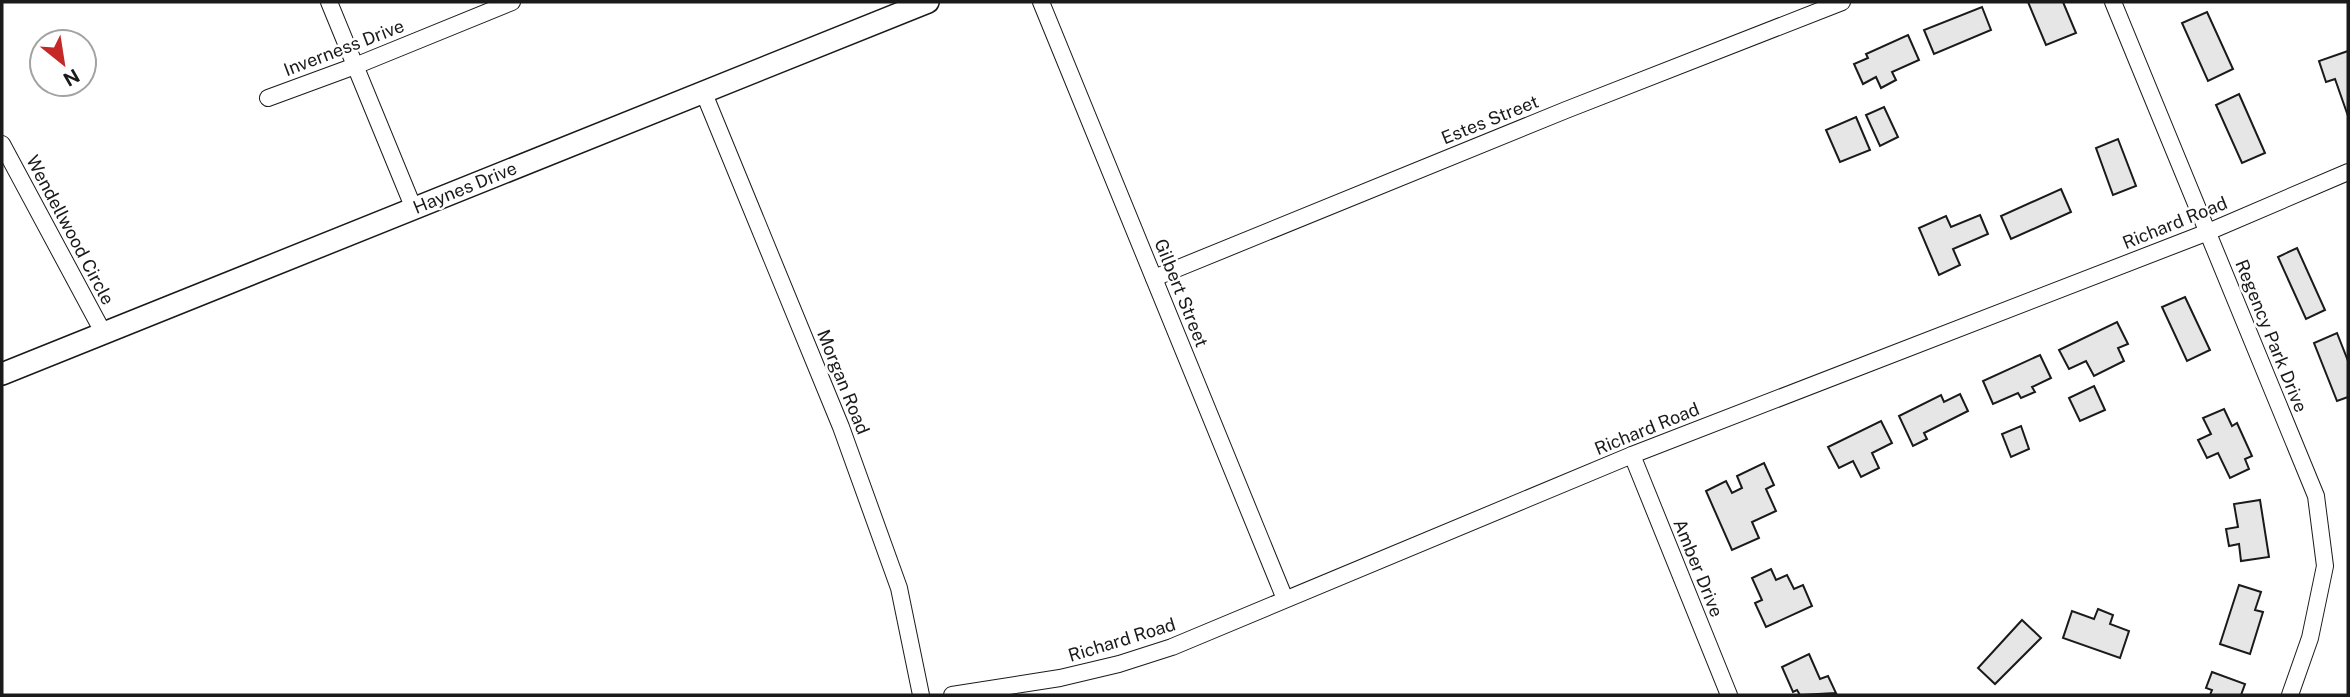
<svg xmlns="http://www.w3.org/2000/svg" width="2350" height="697" viewBox="0 0 2350 697" font-family="'Public Sans',sans-serif">
<rect width="100%" height="100%" fill="#fff"/>
<g fill="#e6e6e6" stroke="#1a1a1a" stroke-width="2">
<polygon points="2028,2 2063,2 2076,33 2046,45"/>
<polygon points="1982,7 1991,30 1934,54 1924,30"/>
<polygon points="2207,12 2233,69 2208,81 2182,23"/>
<polygon points="1908,35 1919,60 1892,72 1896,80 1881,88 1876,77 1863,84 1854,64 1868,58 1866,54"/>
<polygon points="2348,51 2348,116 2335,79 2326,82 2319,61"/>
<polygon points="2239,94 2265,153 2242,163 2216,105"/>
<polygon points="1884,107 1898,137 1880,146 1866,115"/>
<polygon points="1856,117 1870,150 1840,162 1826,130"/>
<polygon points="2118,139 2136,186 2113,195 2096,148"/>
<polygon points="2061,189 2071,212 2011,239 2001,216"/>
<polygon points="1980,215 1988,234 1953,249 1960,265 1939,275 1919,228 1946,216 1951,227"/>
<polygon points="2297,248 2325,310 2306,319 2278,257"/>
<polygon points="2185,297 2210,350 2187,361 2162,307"/>
<polygon points="2117,322 2128,344 2118,348 2124,361 2094,376 2086,361 2069,369 2059,350"/>
<polygon points="2337,333 2348,361 2348,397 2337,401 2314,343"/>
<polygon points="2040,355 2051,378 2032,387 2035,392 2021,398 2018,393 1993,404 1983,381"/>
<polygon points="2094,386 2105,410 2080,421 2069,398"/>
<polygon points="1960,394 1968,411 1924,433 1927,439 1913,446 1899,416 1941,395 1944,402"/>
<polygon points="2224,409 2232,426 2237,423 2252,456 2245,459 2249,469 2230,478 2218,453 2207,458 2198,440 2211,434 2203,418"/>
<polygon points="1881,421 1892,443 1872,453 1879,468 1861,477 1853,461 1839,468 1828,447"/>
<polygon points="2021,426 2029,449 2011,457 2002,434"/>
<polygon points="1764,463 1774,485 1766,489 1776,511 1752,522 1759,538 1732,550 1706,491 1726,481 1732,493 1742,488 1737,476"/>
<polygon points="2260,500 2269,557 2241,561 2239,544 2229,546 2226,529 2238,527 2234,504"/>
<polygon points="1771,569 1776,580 1787,575 1794,589 1803,585 1812,606 1766,627 1755,603 1762,600 1752,578"/>
<polygon points="2239,585 2261,592 2255,610 2263,612 2250,654 2220,644"/>
<polygon points="2098,609 2113,615 2110,624 2129,631 2120,658 2063,638 2072,611 2094,619"/>
<polygon points="2022,620 2041,638 1995,684 1978,668"/>
<polygon points="1809,654 1820,679 1828,676 1836,693 1800,695 1797,690 1793,692 1782,667"/>
<polygon points="2212,672 2245,684 2241,695 2210,695 2212,690 2206,688"/>
</g>
<g fill="none" stroke-linecap="round" stroke-linejoin="round">
<g stroke="#1a1a1a" stroke-width="18">
<g id="street">
<polyline points="329,2 414,209"/>
<polyline points="1041,2 1285,599"/>
<polyline points="2113,2 2316,496 2325,566 2310,638 2290,695"/>
<polyline points="703,91 841,427 899,588 921,695"/>
<polyline points="268,98 355,66 512,2"/>
<polyline points="2,144 104,334"/>
<polyline points="1154,278 1566,110 1842,2"/>
<polyline points="1632,455 1729,695"/>
<polyline points="952,695 1060,678 1119,664 1172,647 1632,455 2208,232 2348,172"/>
</g>
</g>
<g stroke="#1a1a1a" stroke-width="24">
<polyline id="secondary" points="2,374 928,2"/>
</g>
<use href="#street" stroke="#fff" stroke-width="16"/>
<use href="#secondary" stroke="#fff" stroke-width="21"/>
</g>
<g text-anchor="middle" stroke-width="5" stroke-linejoin="round" paint-order="stroke">
<g font-size="18" fill="#1a1a1a" stroke="#fff">
<text transform="translate(344 48) rotate(-21)" y="6">Inverness Drive</text>
<text transform="translate(1490 120) rotate(-22)" y="6">Estes Street</text>
<text transform="translate(465 188) rotate(-22)" y="6">Haynes Drive</text>
<text transform="translate(2175 223) rotate(-22)" y="6">Richard Road</text>
<text transform="translate(70 230) rotate(62)" y="6">Wendellwood Circle</text>
<text transform="translate(1181 293) rotate(68)" y="6">Gilbert Street</text>
<text transform="translate(2271 336) rotate(68)" y="6">Regency Park Drive</text>
<text transform="translate(843 382) rotate(68)" y="6">Morgan Road</text>
<text transform="translate(1647 429) rotate(-22)" y="6">Richard Road</text>
<text transform="translate(1698 568) rotate(68)" y="6">Amber Drive</text>
<text transform="translate(1122 640) rotate(-17)" y="6">Richard Road</text>
</g>
</g>
<rect width="2350" height="697" fill="none" stroke="#1a1a1a" stroke-width="7"/>
<g transform="translate(63 63) rotate(150)"><circle r="33" fill="#ffffff" stroke="#a3a3a3" stroke-width="2"/>
<path d="M0-5L12 26L0 18L-12 26Z" fill="#c62828"/>
<text y="-10" font-size="19" font-weight="bold" text-anchor="middle" fill="#1a1a1a">N</text>
</g>
</svg>
